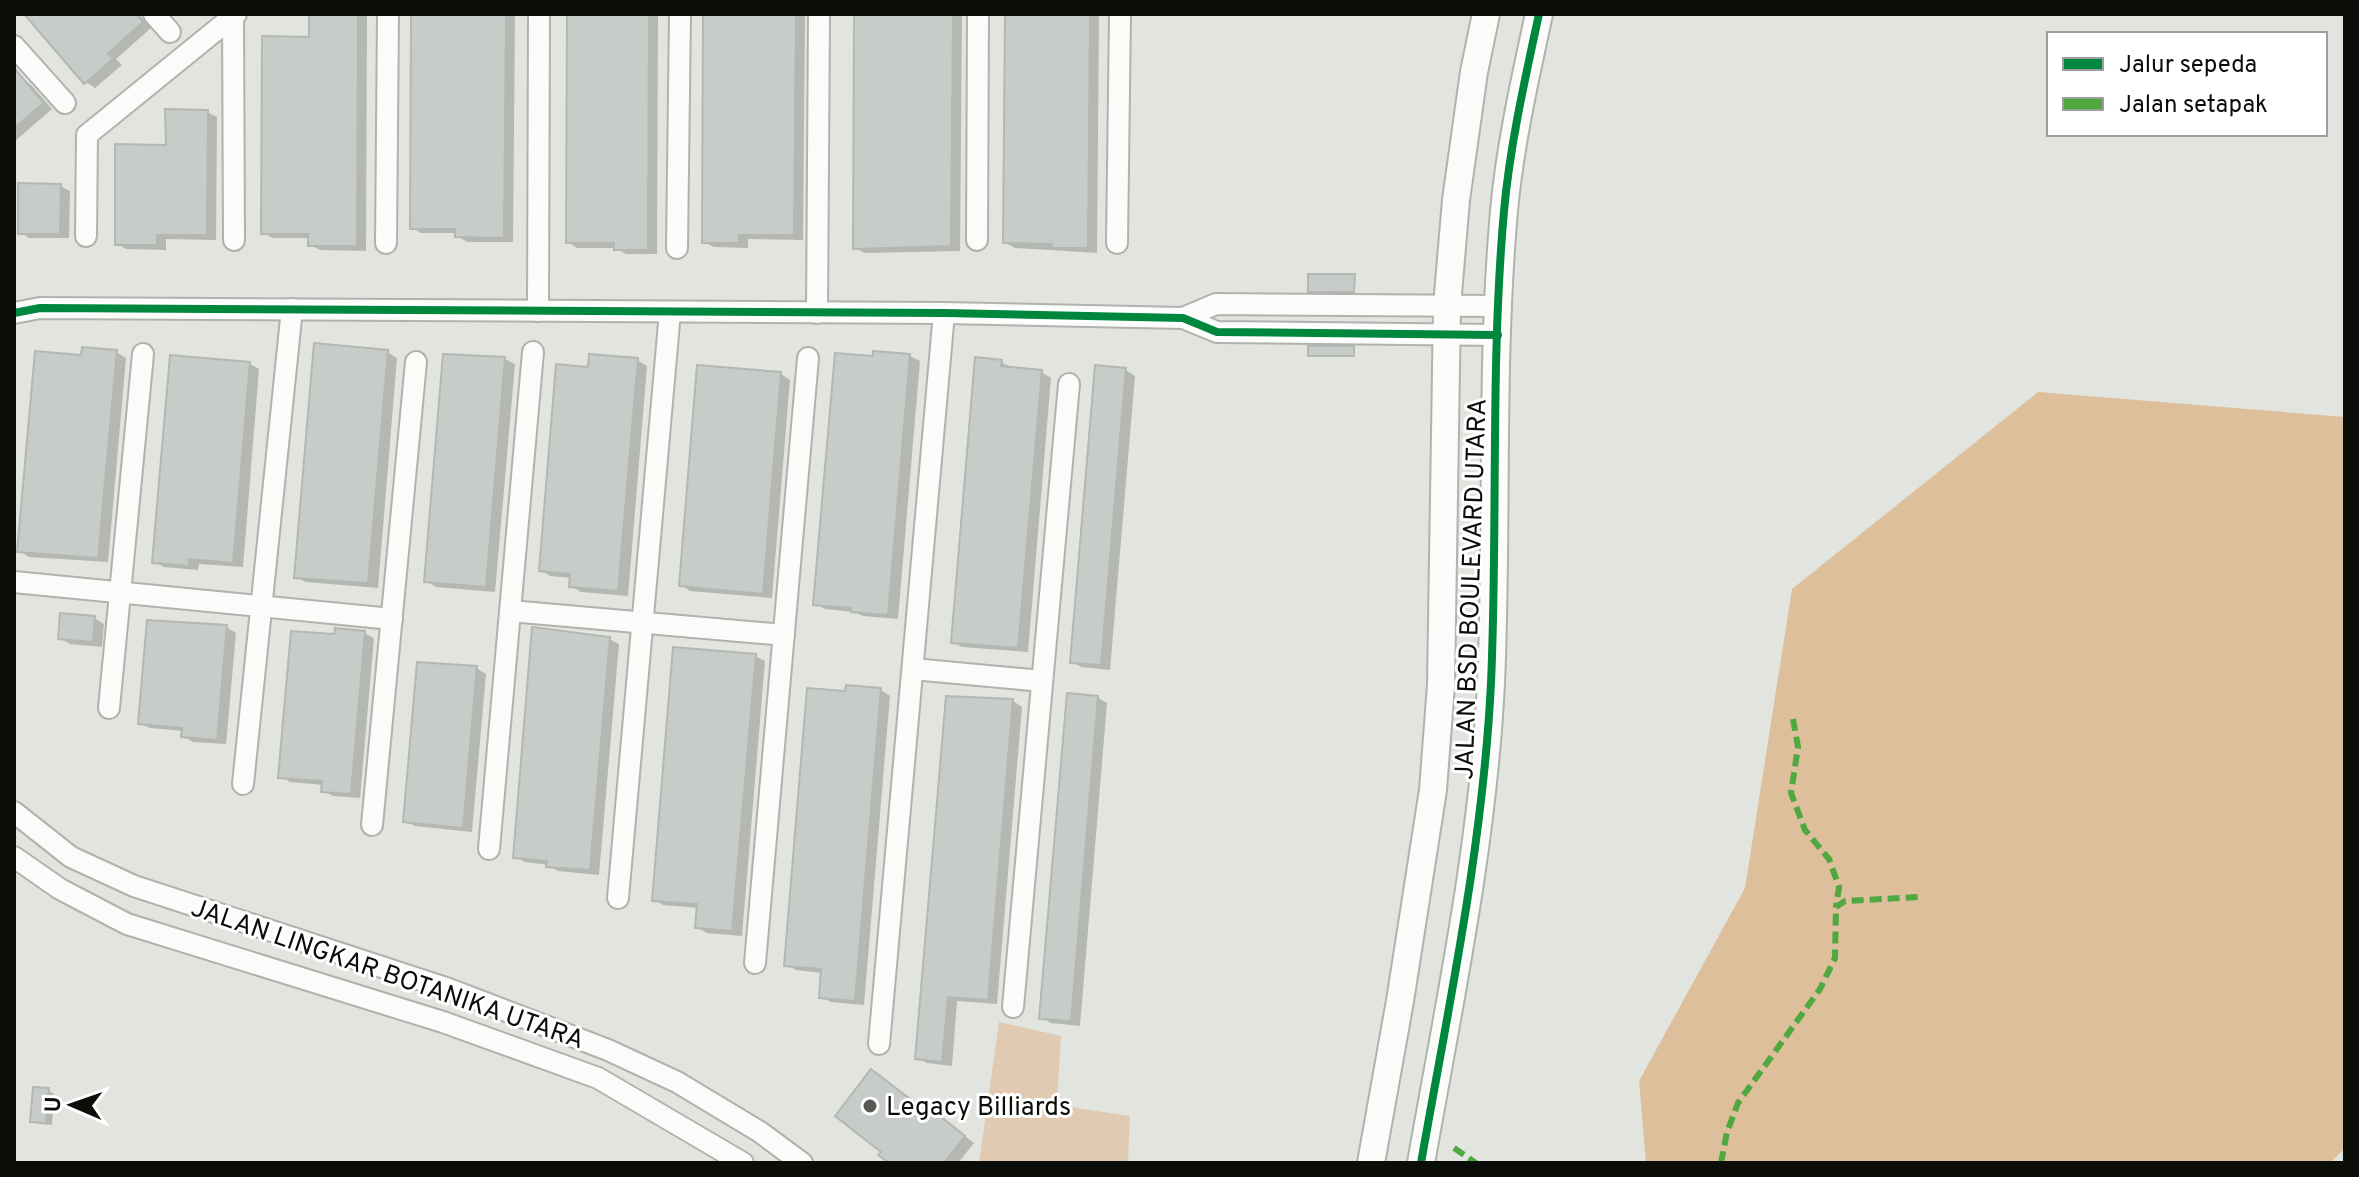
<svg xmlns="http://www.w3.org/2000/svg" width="2359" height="1177" viewBox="0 0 2359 1177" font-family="Overpass,sans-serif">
<rect width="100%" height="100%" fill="#e2e5df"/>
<polygon fill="#e0cbb2" points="999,1022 1061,1036 1057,1105 1130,1116 1128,1163 979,1163"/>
<polygon fill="#debf9c" points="2038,392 2345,417 2345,1148 2330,1163 1646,1163 1639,1081 1745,888 1792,589"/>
<g fill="#0003">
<polygon points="27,14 139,14 151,28 116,59 122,65 95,88 86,82"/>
<polygon points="311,14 367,14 366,251 320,250 310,245 310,238 273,238 263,233 311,39"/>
<polygon points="413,14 515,14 513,242 467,242 457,236 457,233 421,233 412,228"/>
<polygon points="569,14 658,14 657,254 626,254 615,248 577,248 568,242"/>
<polygon points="705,14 805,14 803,240 748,239 748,248 714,247 704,242"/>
<polygon points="857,14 962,14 960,251 865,253 855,248"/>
<polygon points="1007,14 1099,14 1097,253 1015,248 1005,242"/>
<polygon points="22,79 31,85 52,109 14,142 14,85"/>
<polygon points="207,112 217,117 216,240 166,239 166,250 126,249 117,244 168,147"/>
<polygon points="60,186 70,191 69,238 29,238 20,232"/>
<polygon points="116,352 126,358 108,562 29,557 20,551 83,358"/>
<polygon points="387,352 397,358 378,588 306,582 296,577"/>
<polygon points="875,353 910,356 920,361 898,619 863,616 854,612 825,609 815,603"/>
<polygon points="445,356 505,359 515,364 495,592 436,587 426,581"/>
<polygon points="637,360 647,366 628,596 581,592 571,586 572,578 550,576 541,570 590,369"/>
<polygon points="1001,362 1011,367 1041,372 1051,378 1028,652 962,647 953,642"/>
<polygon points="250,364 259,369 243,567 199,564 198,570 164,567 155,562"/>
<polygon points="1125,370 1135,376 1110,670 1081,667 1072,662"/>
<polygon points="781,374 790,380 772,598 690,591 681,585"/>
<polygon points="94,618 104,624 102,647 70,644 60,638"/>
<polygon points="226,627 236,633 226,744 193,742 183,736 184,731 150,728 140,723"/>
<polygon points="364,633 374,638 360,798 333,796 323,790 324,785 290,782 281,776 336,637"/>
<polygon points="609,639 619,644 599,875 558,871 549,865 525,862 515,857"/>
<polygon points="755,656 765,661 742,936 707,933 697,927 699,908 663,905 654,899"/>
<polygon points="476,668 486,674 472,832 415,826 405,821"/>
<polygon points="881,690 890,696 864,1005 831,1002 821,997 823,973 796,970 786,964 847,694"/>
<polygon points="1098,698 1107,703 1080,1026 1051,1023 1041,1017"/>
<polygon points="1013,701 1022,707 997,1004 957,1001 952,1066 927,1063 917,1058"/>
<polygon points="48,1090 54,1094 52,1125 39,1124 33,1121"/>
<polygon points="922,1103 974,1143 958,1163 892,1163"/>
</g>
<g fill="#c8ccc8" stroke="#b4b7b3" stroke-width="2">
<polygon points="24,14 136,14 143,22 108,53 113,59 84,84"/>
<polygon points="309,14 358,14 357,246 308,246 308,234 261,234 262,36 309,37"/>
<polygon points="411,14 506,14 504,238 455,237 455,229 410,229"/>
<polygon points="567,14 649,14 648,250 614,250 614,243 566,243"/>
<polygon points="703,14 796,14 794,235 739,235 739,243 702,243"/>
<polygon points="854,14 953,14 951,246 853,249"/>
<polygon points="1005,14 1090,14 1088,248 1052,248 1052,244 1003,243"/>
<polygon points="14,68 44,103 14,128"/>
<polygon points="165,109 208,110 207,235 157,235 157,245 115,245 115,144 166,145"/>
<polygon points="18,183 61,184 60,234 18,234"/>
<polygon points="1308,274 1355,274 1354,292 1308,292"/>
<polygon points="314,343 388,350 368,583 294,578"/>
<rect x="1308" y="346" width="46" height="10"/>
<polygon points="82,347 117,350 98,558 17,552 35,351 81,355"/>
<polygon points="873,351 910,354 888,615 851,612 851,608 813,605 835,353 873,356"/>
<polygon points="443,354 505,357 486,587 424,582"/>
<polygon points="589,354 638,358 618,591 569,587 570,574 539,571 556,364 588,367"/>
<polygon points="170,355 250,362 233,563 189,559 189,566 152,563"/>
<polygon points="975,357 1002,360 1001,366 1042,370 1018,648 951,643"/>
<polygon points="697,365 781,372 763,594 679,586"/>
<polygon points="1095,365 1126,368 1101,665 1070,663"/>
<polygon points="60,613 95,616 93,642 58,639"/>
<polygon points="147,620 227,625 217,740 181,737 182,728 138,724"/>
<polygon points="532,627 610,637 590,870 546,867 547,861 513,858"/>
<polygon points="335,628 365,631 351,794 321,792 322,781 278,778 291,631 334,634"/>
<polygon points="673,647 756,654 732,931 695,928 697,904 652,901"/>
<polygon points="417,662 477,666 463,828 403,822"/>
<polygon points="846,685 881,688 855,1001 819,998 821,969 784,966 807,688 845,691"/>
<polygon points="1067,693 1098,696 1071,1021 1039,1019"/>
<polygon points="946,696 1013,699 988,1000 948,997 942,1062 915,1059"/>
<polygon points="871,1069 918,1105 921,1101 965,1136 944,1163 889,1163 878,1155 881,1152 835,1116"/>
<polygon points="33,1087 49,1088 46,1123 30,1122"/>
</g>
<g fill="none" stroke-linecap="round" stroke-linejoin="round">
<g stroke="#b0b2ae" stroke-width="24">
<g id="minor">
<polyline points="154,14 170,32"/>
<polyline points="233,16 234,240"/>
<polyline points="14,46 65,103"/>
<polyline points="86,236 87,135 236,14"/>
<polyline points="977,240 978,14"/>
<polyline points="386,243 388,14"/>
<polyline points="1117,243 1120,14"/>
<polyline points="677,248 680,14"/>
<polyline points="538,311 539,14"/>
<polyline points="14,313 40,308 944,313 1183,318 1217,332 1498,335"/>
<polyline points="817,313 819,14"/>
<polyline points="1183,318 1216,304 1498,306"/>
<polyline points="14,582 392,619"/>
<polyline points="510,611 784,635"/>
<polyline points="913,669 1042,681"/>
<polyline points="109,708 143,354"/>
<polyline points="243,784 292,309"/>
<polyline points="14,812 71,857 134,886 449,989 608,1050 677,1082 760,1132 802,1163"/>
<polyline points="372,825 416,362"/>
<polyline points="489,849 533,352"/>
<polyline points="14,857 60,889 127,924 443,1022 598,1078 743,1163"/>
<polyline points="618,898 670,312"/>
<polyline points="755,963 808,358"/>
<polyline points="1013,1007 1069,384"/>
<polyline points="879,1044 944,313"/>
</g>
</g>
<g stroke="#b0b2ae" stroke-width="30">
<g id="major">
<polyline points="1371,1163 1400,1001 1433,790 1441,685 1447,306 1456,200 1474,72 1486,14"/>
<path d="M1421,1163C1449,1004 1483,845 1491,683C1498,526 1490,368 1504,211C1510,145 1525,79 1539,14"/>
</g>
</g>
<use href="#minor" stroke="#fbfbfa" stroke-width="20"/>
<use href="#major" stroke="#fbfbfa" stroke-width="26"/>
<g stroke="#50a841" stroke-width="6" stroke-dasharray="12 6" stroke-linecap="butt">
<polyline points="1793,719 1798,747 1791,793 1805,830 1829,859 1839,887 1836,907"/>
<polyline points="1454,1148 1476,1163"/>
<polyline points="1721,1163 1727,1132 1738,1103 1820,989 1835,958 1836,907 1845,901 1918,897"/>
</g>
<g stroke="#fff" stroke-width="13">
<g id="cycleway">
<polyline points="14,313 40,308 944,313 1183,318 1217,332 1498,335"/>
<path d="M1421,1163C1449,1004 1483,845 1491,683C1498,526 1490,368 1504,211C1510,145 1525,79 1539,14"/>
</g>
</g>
<use href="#cycleway" stroke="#00873e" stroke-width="8"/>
</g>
<circle fill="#565954" stroke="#fff" stroke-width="3" cx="870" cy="1106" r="8"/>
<g text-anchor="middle" stroke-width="6" stroke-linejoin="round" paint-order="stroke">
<g font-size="26" fill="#0b0d09" stroke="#fff">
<text transform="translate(1470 589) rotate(-88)" y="9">JALAN BSD BOULEVARD UTARA</text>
<text transform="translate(388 973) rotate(19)" y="9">JALAN LINGKAR BOTANIKA UTARA</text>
</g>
<g font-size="26" fill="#0b0d09" stroke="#fff" text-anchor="start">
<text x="886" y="1115">Legacy Billiards</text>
</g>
</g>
<rect width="2359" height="1177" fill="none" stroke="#0b0d09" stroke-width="32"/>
<rect x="2047" y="32" width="280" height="104" fill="#ffffff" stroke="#9d9e9d" stroke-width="2"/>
<rect x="2063" y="58" width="40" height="12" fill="#00873e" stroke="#9d9e9d" stroke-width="2"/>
<text x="2119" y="72" font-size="24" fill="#0b0d09">Jalur sepeda</text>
<rect x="2063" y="98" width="40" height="12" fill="#50a841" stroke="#9d9e9d" stroke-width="2"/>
<text x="2119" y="112" font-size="24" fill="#0b0d09">Jalan setapak</text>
<g transform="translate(72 1105) rotate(272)" stroke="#ffffff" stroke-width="6" paint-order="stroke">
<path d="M0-6L14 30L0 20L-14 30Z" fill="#0b0d09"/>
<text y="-12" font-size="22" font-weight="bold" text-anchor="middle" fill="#0b0d09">U</text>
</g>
</svg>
